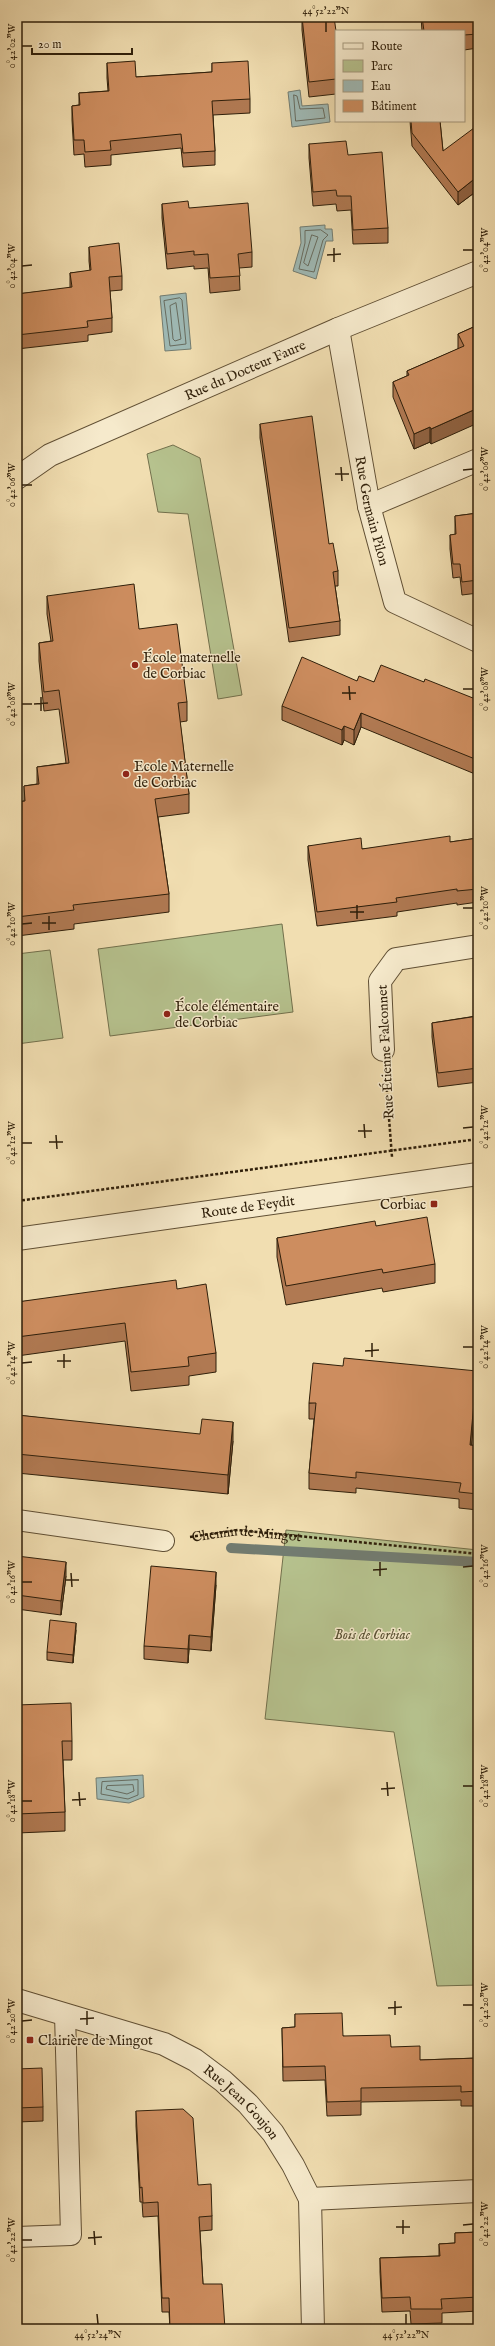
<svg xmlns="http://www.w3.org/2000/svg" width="495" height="2346" viewBox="0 0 495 2346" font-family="'IM FELL English',serif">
<rect width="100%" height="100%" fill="#f1deb1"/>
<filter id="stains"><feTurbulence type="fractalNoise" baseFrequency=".005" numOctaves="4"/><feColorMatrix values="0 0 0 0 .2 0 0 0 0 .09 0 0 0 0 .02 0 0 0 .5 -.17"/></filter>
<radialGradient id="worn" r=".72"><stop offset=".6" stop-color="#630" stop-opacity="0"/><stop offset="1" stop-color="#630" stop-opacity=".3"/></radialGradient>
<g fill="#b6c28e" stroke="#72704c">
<polygon points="173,445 200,458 242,695 218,699 188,514 158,512 147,454"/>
<polygon points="282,924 293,1012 110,1036 98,949"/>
<polygon points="50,950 63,1038 17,1044 17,954"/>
<polygon points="286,1530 478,1550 478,1985 437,1986 394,1732 265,1719"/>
</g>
<g fill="#9fbab6" stroke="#727c71">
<polygon points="300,90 302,106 328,104 330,122 292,127 288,92"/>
<polygon points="325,225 325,229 332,229 333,241 326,241 316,279 293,271 301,243 300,227"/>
<polygon points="186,293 191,349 165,351 160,296"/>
<polygon points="143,1775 144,1797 129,1803 97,1799 96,1778"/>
</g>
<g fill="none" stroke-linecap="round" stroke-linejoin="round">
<g stroke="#676c60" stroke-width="1">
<polygon points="294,95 297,96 300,109 323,108 325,118 296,121"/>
<polygon points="321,230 328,235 323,240 314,272 299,269 305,243 305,231"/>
<polygon points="312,235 318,237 308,266 304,263"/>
<polygon points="180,298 182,300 186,344 170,346 164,301"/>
<polygon points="176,303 181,339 175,341 173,339 170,306"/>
<polygon points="138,1780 138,1795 128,1799 101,1794 102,1782"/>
<polygon points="133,1785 134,1791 127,1794 106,1789 107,1786"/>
</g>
<polyline stroke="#727c71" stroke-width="10" points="231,1548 478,1562"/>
<g stroke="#604f34" stroke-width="22">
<g id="service">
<polyline points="17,1520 164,1541"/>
<polyline points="17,2237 71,2235 65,2014"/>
</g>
</g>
<g stroke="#604f34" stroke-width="24">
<g id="minor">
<path id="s2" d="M338,329L369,506L395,602L478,641"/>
<path id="s3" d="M17,478L50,455L338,329L478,272"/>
<polyline points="369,506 478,460"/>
<polyline points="383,1050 380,981 396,959 478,946"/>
<path id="s4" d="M17,2000L164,2044L195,2060L223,2081L248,2104L273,2133L293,2165L310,2199L313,2329"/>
<polyline points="310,2199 478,2191"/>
</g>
</g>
<g stroke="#604f34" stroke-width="24">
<g id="tertiary">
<path id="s5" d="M17,1239L478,1174"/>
</g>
</g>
<g stroke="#2f1f0a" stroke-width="2.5" stroke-dasharray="3 2" stroke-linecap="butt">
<polyline points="386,1079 392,1157"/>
<polyline points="17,1201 478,1139"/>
<path id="s1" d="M190,1537L238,1530L478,1554"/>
</g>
<use href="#service" stroke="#f6eacc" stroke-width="20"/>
<use href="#minor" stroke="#f6eacc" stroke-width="22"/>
<use href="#tertiary" stroke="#f6eacc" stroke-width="22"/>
</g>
<g fill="#b07952" stroke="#2f1f0a">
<polygon points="302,17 336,31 336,94 309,97 302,30"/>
<polygon points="421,17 478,17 478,48 464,50 464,31 422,31"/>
<polygon points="107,63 136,77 212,72 212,63 250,99 250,113 213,115 215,151 215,165 183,167 181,148 111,155 111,165 85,167 84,154 74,155 72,120 72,106 79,105 79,93 108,91 107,78"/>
<polygon points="410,121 440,121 443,151 478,190 458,205 412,146"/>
<polygon points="309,144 348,155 388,228 388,243 353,244 351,210 337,211 336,204 313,206 309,158"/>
<polygon points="162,204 189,208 252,252 252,267 239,268 240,290 210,293 208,268 194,269 194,266 167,269 162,218"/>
<polygon points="89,247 122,276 122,290 110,291 112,318 112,332 88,335 88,341 17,349 17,294 70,288 70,273 90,271 89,261"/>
<polygon points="478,325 431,444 430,442 414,449 393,397 393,382 407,376 407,371 458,349 458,334"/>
<polygon points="260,424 329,544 338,571 338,586 335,586 340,621 340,635 289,642 260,438"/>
<polygon points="478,513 478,593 462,595 460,577 453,578 450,549 450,535 455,535 455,516"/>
<polygon points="47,596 139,629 187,702 187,721 180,722 189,794 189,813 158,817 169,894 169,912 74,924 74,929 17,936 17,802 24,801 24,786 37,784 37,767 66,763 59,709 44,711 39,661 39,643 51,641 47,614"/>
<polygon points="357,681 374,682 424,682 478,700 475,774 361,727 354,745 344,740 342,745 282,720 282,706"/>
<polygon points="478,838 478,902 457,905 457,903 397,912 397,916 317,926 308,860 308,846 362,849 450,842"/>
<polygon points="475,995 478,995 478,1082 438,1087 432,1037 432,1023 476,1016 475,1010"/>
<polygon points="376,1226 435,1264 435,1283 383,1292 382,1288 286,1305 277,1257 277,1238"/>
<polygon points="177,1289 216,1353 216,1372 189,1376 189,1385 131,1391 125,1341 17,1356 17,1302"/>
<polygon points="477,1387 471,1445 478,1446 478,1510 459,1508 459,1499 356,1488 356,1493 309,1489 309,1473 314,1419 309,1419 309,1403"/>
<polygon points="17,1415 233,1441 228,1494 17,1473"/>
<polygon points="17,1556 66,1576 61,1615 17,1609"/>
<polygon points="216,1585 211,1651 189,1649 188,1663 144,1659 144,1646"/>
<polygon points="76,1630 73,1663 47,1660 47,1652"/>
<polygon points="17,1705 72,1741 72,1760 63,1760 65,1812 65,1831 17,1833"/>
<polygon points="295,2014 343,2036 391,2047 420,2060 478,2058 478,2106 461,2106 461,2100 361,2102 361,2115 327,2116 325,2080 283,2081 282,2028 295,2027"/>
<polygon points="17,2069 43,2107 43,2121 17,2122"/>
<polygon points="136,2111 198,2185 212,2216 212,2230 200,2231 203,2284 225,2329 170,2329 169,2312 162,2312 158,2216 143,2217 142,2202 140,2202 136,2126"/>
<polygon points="478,2232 478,2311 442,2313 442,2323 411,2324 410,2311 382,2312 380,2272 380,2258 439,2256 439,2244 455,2243 455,2233"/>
</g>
<g fill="#906342" stroke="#2f1f0a">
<polygon points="478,176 478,190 458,205 458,192"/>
<polygon points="478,408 478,423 431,444 431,429"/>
<polygon points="430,427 430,442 414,449 414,434"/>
<polygon points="361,713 361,727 354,745 354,730"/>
<polygon points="344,726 344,740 342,745 342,730"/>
<polygon points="478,753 478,767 475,774 475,759"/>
<polygon points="477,1371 477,1387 470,1461 470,1445"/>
<polygon points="233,1422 233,1441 228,1494 228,1475"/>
<polygon points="66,1562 66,1576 61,1615 61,1601"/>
<polygon points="216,1572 216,1585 211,1651 211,1637"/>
<polygon points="76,1623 76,1630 73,1663 73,1655"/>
<polygon points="189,1635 189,1649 188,1663 188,1649"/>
</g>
<g fill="#cd8d5f" stroke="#2f1f0a">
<polygon points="302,17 334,17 336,31 336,79 309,82"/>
<polygon points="422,17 478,17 478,34 464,35 464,31 424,31"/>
<polygon points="135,61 136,77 212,72 212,63 248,61 250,99 212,101 215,151 183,153 181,134 110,141 111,150 85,152 84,140 74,140 72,106 80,105 79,93 109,91 107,63"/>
<polygon points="411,121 440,121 443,151 478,125 478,176 458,192 412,133"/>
<polygon points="346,141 348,155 382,152 388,228 353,230 351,196 337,196 336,190 313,192 309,144"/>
<polygon points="188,201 189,208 248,203 252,252 238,254 240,276 210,278 208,254 194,255 194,251 167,254 162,204"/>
<polygon points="119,243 122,276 109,277 112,318 87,321 88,327 17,335 17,294 72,287 70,273 91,270 89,247"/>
<polygon points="478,325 478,408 431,429 430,427 414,434 393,382 409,375 407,371 464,346 458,334"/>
<polygon points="312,416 329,544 333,543 338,571 333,572 340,621 289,628 260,424"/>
<polygon points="478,513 478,580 462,582 460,564 453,564 450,535 456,534 455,516"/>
<polygon points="134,584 139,629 177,624 187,702 178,703 189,794 155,799 169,894 73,905 74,910 17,917 17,802 25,801 24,786 39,784 37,767 69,763 59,690 44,692 39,643 53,641 47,596"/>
<polygon points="302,657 357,681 359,676 374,682 381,665 424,682 425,679 478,700 478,753 475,759 361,713 354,730 344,726 342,730 282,706"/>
<polygon points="450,836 450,842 478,838 478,889 457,891 457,889 396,898 397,902 317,912 308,846 361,838 362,849"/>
<polygon points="475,995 478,995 478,1068 438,1073 432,1023 478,1016"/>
<polygon points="427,1217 435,1264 383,1273 382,1269 286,1286 277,1238 375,1221 376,1226"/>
<polygon points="176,1280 177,1289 206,1284 216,1353 188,1357 189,1366 131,1372 125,1323 17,1337 17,1302"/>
<polygon points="344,1358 477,1371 470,1445 478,1446 478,1494 459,1492 461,1483 356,1472 356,1478 309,1473 316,1403 309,1403 313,1363 343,1366"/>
<polygon points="17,1415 200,1434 202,1419 233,1422 228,1475 17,1454"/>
<polygon points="17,1556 66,1562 61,1601 17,1595"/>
<polygon points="151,1566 216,1572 211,1637 189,1635 188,1649 144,1646"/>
<polygon points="50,1620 76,1623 73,1655 47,1652"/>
<polygon points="71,1703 72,1741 62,1741 65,1812 17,1814 17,1705"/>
<polygon points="342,2013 343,2036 390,2035 391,2047 420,2046 420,2060 478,2058 478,2091 461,2092 461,2086 361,2088 361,2101 327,2102 325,2066 283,2067 282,2028 295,2027 295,2014"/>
<polygon points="42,2068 43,2107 17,2108 17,2069"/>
<polygon points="183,2109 193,2118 198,2185 211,2184 212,2216 199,2217 203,2284 222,2284 225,2329 170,2329 169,2298 162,2298 158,2202 143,2203 142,2187 140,2188 136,2111"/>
<polygon points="478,2232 478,2297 441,2299 442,2309 411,2309 410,2297 382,2298 380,2258 440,2256 439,2244 455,2243 455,2233"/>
</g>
<path fill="none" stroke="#2f1f0a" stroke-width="1.5" d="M326,22V32M22,46H32M334,248V262M463,250H473M327,255L341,254M22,266L32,265M341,467L342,481M463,470L473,469M335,474H349M22,485H32M349,686L350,700M463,689H473M342,693H356M41,697V711M22,704H32M34,704L48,703M357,905V919M463,908H473M350,912H364M49,916V930M42,923H56M22,924L32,923M364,1124L365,1138M463,1128L473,1127M358,1131H372M56,1135L57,1149M49,1142H63M22,1143H32M372,1343V1357M463,1347H473M365,1351L379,1350M64,1354V1368M57,1361H71M22,1363L32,1362M380,1562V1576M463,1567L473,1566M373,1570L387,1569M71,1573L72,1587M65,1580H79M22,1582H32M387,1782L388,1796M463,1786H473M381,1789L395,1788M79,1792L80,1806M72,1800L86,1799M22,1801H32M395,2001V2015M463,2005H473M388,2008L402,2007M87,2011V2025M80,2019L94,2018M22,2021L32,2020M403,2220V2234M463,2225L473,2224M396,2227H410M94,2231L95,2245M88,2238L102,2237M22,2240H32M97,2314L98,2324M406,2314V2324"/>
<g fill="#8f2418" stroke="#f6eacc" stroke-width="1.5">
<circle cx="135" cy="665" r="4"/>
<circle cx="126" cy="774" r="4"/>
<circle cx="167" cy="1014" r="4"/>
<rect x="430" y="1200" width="8" height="8" rx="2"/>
<rect x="26" y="2036" width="8" height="8" rx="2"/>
</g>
<g text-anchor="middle" stroke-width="3" stroke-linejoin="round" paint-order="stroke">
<g font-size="14" fill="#2f1f0a" stroke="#f6eacc">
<text dy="5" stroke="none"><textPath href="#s3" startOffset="253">Rue du Docteur Faure</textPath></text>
<text dy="5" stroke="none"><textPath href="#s2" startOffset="185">Rue Germain Pilon</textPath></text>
<text transform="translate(385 1052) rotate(-93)" y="5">Rue Étienne Falconnet</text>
<text dy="5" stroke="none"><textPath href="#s5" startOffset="233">Route de Feydit</textPath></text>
<text dy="5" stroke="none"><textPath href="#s1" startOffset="57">Chemin de Mingot</textPath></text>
<text dy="5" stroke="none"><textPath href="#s4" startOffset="251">Rue Jean Goujon</textPath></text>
</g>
<g font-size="14" fill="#2f1f0a" stroke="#f6eacc" text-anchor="start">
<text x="143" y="662">École maternelle<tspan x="143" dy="16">de Corbiac</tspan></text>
<text x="134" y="771">Ecole Maternelle<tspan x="134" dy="16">de Corbiac</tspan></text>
<text x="175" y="1011">École élémentaire<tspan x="175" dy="16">de Corbiac</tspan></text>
<text x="426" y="1209" text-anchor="end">Corbiac</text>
<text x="38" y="2045">Clairière de Mingot</text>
</g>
<g font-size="14" font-style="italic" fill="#585032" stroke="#f6eacc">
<text x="372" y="1639">Bois de Corbiac</text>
</g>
</g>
<rect width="495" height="2346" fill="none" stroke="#f1deb1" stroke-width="44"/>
<rect x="335" y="30" width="130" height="92" fill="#f6eacc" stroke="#a6997e"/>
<rect x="343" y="43" width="20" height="6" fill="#f6eacc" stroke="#a6997e"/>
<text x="371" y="50" font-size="12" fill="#2f1f0a">Route</text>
<rect x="343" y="60" width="20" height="12" fill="#b6c28e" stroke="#a6997e"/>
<text x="371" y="70" font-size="12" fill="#2f1f0a">Parc</text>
<rect x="343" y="80" width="20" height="12" fill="#9fbab6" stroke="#a6997e"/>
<text x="371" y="90" font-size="12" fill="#2f1f0a">Eau</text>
<rect x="343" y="100" width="20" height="12" fill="#cd8d5f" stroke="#a6997e"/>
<text x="371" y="110" font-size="12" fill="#2f1f0a">Bâtiment</text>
<path d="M32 48v6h100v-6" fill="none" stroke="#2f1f0a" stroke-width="2"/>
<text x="38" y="48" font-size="12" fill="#2f1f0a" stroke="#f6eacc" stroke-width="3" paint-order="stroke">20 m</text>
<rect x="22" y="22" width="451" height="2302" fill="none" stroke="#2f1f0a" stroke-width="1.5"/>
<g font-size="10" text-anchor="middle" fill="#2f1f0a">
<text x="326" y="14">44°52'22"N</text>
<text transform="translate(11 46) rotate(-90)" y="4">0°42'02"W</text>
<text transform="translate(484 250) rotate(-90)" y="4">0°42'04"W</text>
<text transform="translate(11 266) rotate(-90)" y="4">0°42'04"W</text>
<text transform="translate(484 469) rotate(-90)" y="4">0°42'06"W</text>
<text transform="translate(11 485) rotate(-90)" y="4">0°42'06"W</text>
<text transform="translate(484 689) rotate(-90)" y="4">0°42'08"W</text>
<text transform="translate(11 704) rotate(-90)" y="4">0°42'08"W</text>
<text transform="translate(484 908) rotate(-90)" y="4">0°42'10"W</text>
<text transform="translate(11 924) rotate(-90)" y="4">0°42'10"W</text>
<text transform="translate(484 1127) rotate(-90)" y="4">0°42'12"W</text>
<text transform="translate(11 1143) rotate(-90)" y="4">0°42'12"W</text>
<text transform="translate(484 1347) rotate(-90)" y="4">0°42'14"W</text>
<text transform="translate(11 1363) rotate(-90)" y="4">0°42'14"W</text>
<text transform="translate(484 1566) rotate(-90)" y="4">0°42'16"W</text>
<text transform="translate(11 1582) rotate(-90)" y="4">0°42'16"W</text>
<text transform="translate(484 1786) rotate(-90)" y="4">0°42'18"W</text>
<text transform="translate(11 1801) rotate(-90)" y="4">0°42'18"W</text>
<text transform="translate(484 2005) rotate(-90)" y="4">0°42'20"W</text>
<text transform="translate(11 2021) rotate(-90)" y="4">0°42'20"W</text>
<text transform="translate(484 2224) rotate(-90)" y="4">0°42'22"W</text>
<text transform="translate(11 2240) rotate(-90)" y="4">0°42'22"W</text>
<text x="98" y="2338">44°52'24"N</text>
<text x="406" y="2338">44°52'22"N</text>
</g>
<rect width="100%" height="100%" filter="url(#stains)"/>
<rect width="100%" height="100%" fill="url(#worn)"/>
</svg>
